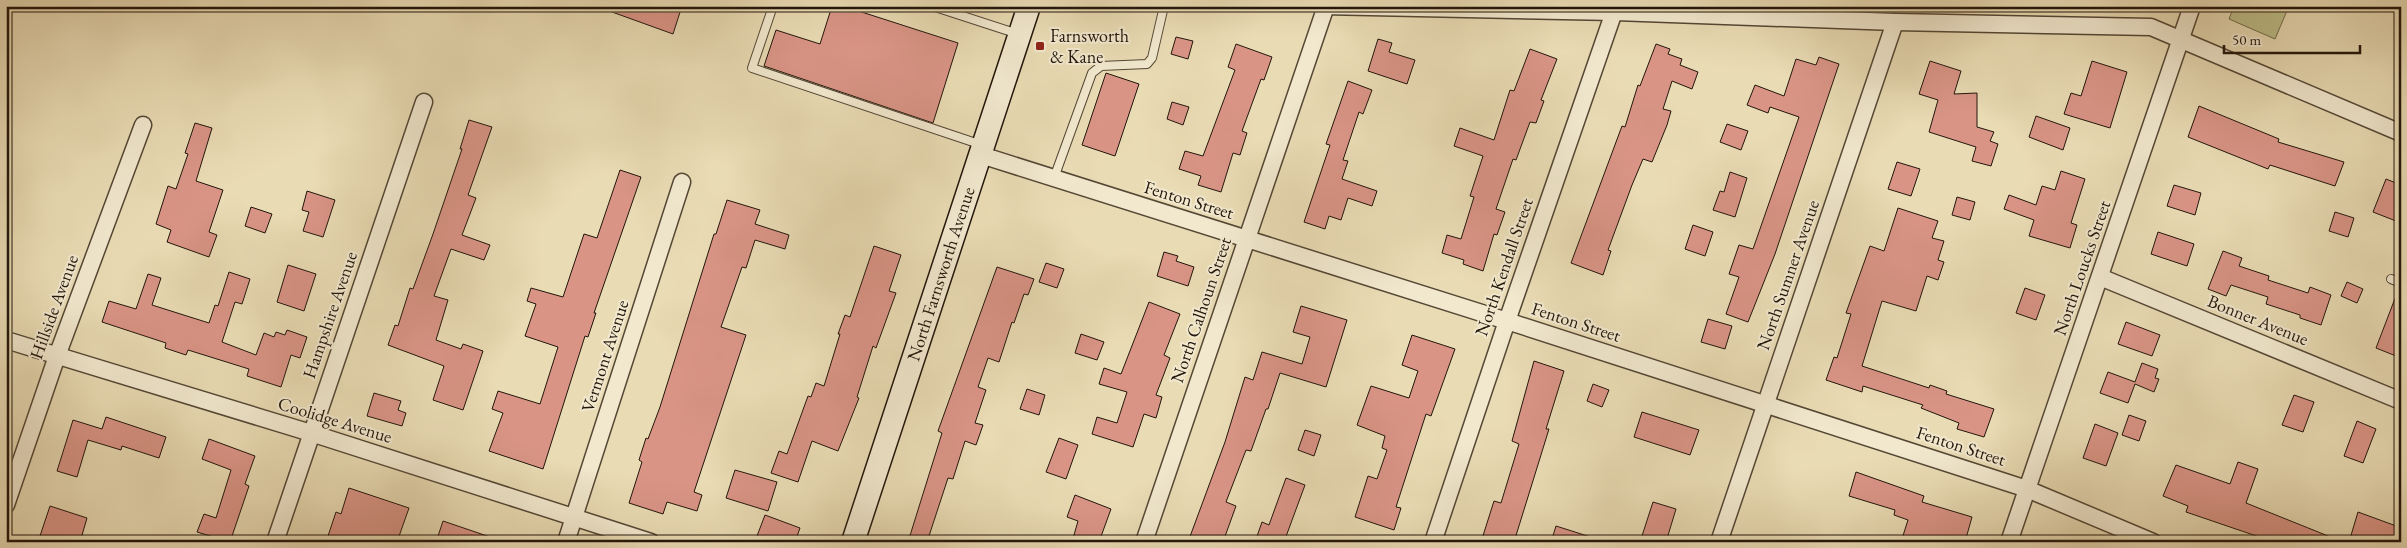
<svg xmlns="http://www.w3.org/2000/svg" width="2407" height="548" viewBox="0 0 2407 548" font-family="'EB Garamond',serif">
<rect width="100%" height="100%" fill="#e9dbb4"/>
<filter id="stains"><feTurbulence type="fractalNoise" baseFrequency=".004" numOctaves="4"/><feColorMatrix values="0 0 0 0 .2 0 0 0 0 .09 0 0 0 0 .02 0 0 0 .5 -.17"/></filter>
<radialGradient id="worn" r=".72"><stop offset=".6" stop-color="#630" stop-opacity="0"/><stop offset="1" stop-color="#630" stop-opacity=".3"/></radialGradient>
<polygon fill="#bdbe89" stroke="#706a4a" points="2234,6 2289,6 2275,39 2229,19"/>
<g fill="#d99486" stroke="#22160b">
<polygon points="602,6 682,6 673,34 601,8"/>
<polygon points="832,6 843,6 958,43 933,123 764,66 776,30 820,44"/>
<polygon points="1176,37 1193,41 1188,59 1171,54"/>
<polygon points="1378,39 1392,43 1389,52 1415,60 1407,84 1368,71"/>
<polygon points="1236,44 1272,57 1264,80 1261,79 1242,131 1247,133 1240,155 1233,153 1221,192 1198,185 1201,176 1179,169 1185,151 1203,156 1235,70 1228,67"/>
<polygon points="1656,44 1670,49 1668,54 1682,59 1680,65 1698,72 1692,89 1672,81 1663,109 1671,111 1667,125 1652,162 1643,159 1632,185 1608,250 1611,251 1603,275 1571,263 1622,126 1625,127 1638,85 1640,86"/>
<polygon points="1530,49 1557,59 1541,100 1544,101 1536,123 1530,122 1516,160 1513,159 1496,209 1505,212 1497,235 1494,234 1483,271 1463,264 1464,260 1442,253 1447,235 1461,239 1474,197 1470,196 1483,156 1454,146 1460,128 1494,140 1510,90 1514,91"/>
<polygon points="1819,57 1839,64 1775,254 1748,322 1726,314 1739,277 1729,274 1739,245 1753,249 1799,117 1770,107 1768,113 1747,105 1755,85 1784,96 1796,59 1816,65"/>
<polygon points="1930,61 1961,71 1954,94 1977,93 1977,127 1994,132 1990,141 1998,144 1991,166 1972,161 1976,147 1929,132 1938,100 1919,94"/>
<polygon points="2092,61 2127,72 2110,128 2064,114 2071,93 2081,96"/>
<polygon points="1106,73 1139,84 1115,156 1082,145"/>
<polygon points="1348,81 1372,90 1363,114 1359,112 1343,160 1348,161 1342,179 1377,191 1372,206 1348,198 1341,220 1329,216 1325,229 1304,222 1330,145 1326,144"/>
<polygon points="1172,102 1189,107 1183,125 1167,119"/>
<polygon points="2199,106 2279,139 2278,142 2344,162 2335,186 2270,165 2268,169 2188,137"/>
<polygon points="2036,116 2070,128 2063,150 2029,137"/>
<polygon points="469,120 492,127 468,195 476,198 462,235 490,245 484,260 451,249 434,296 448,300 436,340 461,349 463,344 483,351 463,410 433,400 444,366 388,345 395,325 398,326 410,288 413,289 433,234 462,149 460,149"/>
<polygon points="195,123 212,128 196,181 223,190 209,232 217,235 209,257 167,242 171,230 156,224 168,186 176,189 188,154 185,153"/>
<polygon points="1727,124 1748,131 1741,150 1720,142"/>
<polygon points="1897,162 1920,169 1911,196 1888,189"/>
<polygon points="620,170 641,177 594,313 596,313 588,337 585,336 543,469 489,451 503,413 492,409 498,391 540,404 558,347 525,336 536,304 527,301 531,288 563,297 584,234 597,238"/>
<polygon points="2061,171 2085,179 2071,223 2077,225 2070,248 2029,236 2034,220 2004,209 2009,195 2036,205 2042,186 2055,190"/>
<polygon points="1730,172 1747,178 1735,217 1713,210 1720,191 1724,192"/>
<polygon points="2386,179 2401,185 2401,223 2373,212"/>
<polygon points="2174,185 2201,193 2195,215 2167,206"/>
<polygon points="307,191 335,200 323,237 303,231 309,212 302,210"/>
<polygon points="1957,197 1975,202 1970,220 1952,215"/>
<polygon points="727,200 760,210 755,224 789,235 785,249 755,240 746,268 742,267 721,327 746,335 694,492 702,495 697,511 667,502 663,514 629,503 642,462 639,460 646,438 648,439 660,407 714,234 716,234"/>
<polygon points="251,207 272,214 265,233 245,226"/>
<polygon points="1898,208 1938,221 1932,238 1944,241 1938,260 1944,262 1938,280 1927,276 1916,311 1882,301 1862,366 1929,388 1930,385 1947,391 1946,394 1994,409 1984,437 1957,429 1959,423 1921,408 1923,405 1863,386 1862,392 1826,380 1834,357 1837,358 1851,314 1846,313 1870,246 1884,251"/>
<polygon points="2335,212 2354,218 2348,237 2329,231"/>
<polygon points="1693,225 1713,232 1705,256 1685,249"/>
<polygon points="2158,232 2194,244 2187,266 2151,254"/>
<polygon points="874,246 901,255 889,291 896,293 876,348 873,346 857,397 859,398 838,451 812,441 798,482 771,473 779,451 787,454 808,396 811,397 816,383 824,386 840,334 838,334 845,315 850,317"/>
<polygon points="2223,251 2242,258 2239,266 2269,276 2268,280 2308,293 2310,287 2331,295 2321,325 2300,318 2300,315 2266,304 2268,297 2231,285 2226,296 2208,289"/>
<polygon points="1164,252 1178,256 1176,261 1194,267 1188,286 1157,276"/>
<polygon points="1046,263 1064,269 1057,288 1039,282"/>
<polygon points="288,265 316,274 304,311 277,302"/>
<polygon points="997,267 1034,279 1028,295 1024,294 1014,323 1012,322 999,362 988,358 978,387 986,390 975,423 983,425 976,445 965,441 953,479 948,478 927,542 908,542 942,433 938,431"/>
<polygon points="229,272 250,279 242,304 235,302 222,342 256,355 264,333 274,337 276,332 285,335 287,330 307,337 300,358 291,355 281,387 247,376 249,369 188,350 186,355 165,348 166,343 102,322 109,301 136,309 148,274 161,278 152,305 209,323 215,305 218,306"/>
<polygon points="2347,282 2363,289 2357,303 2341,296"/>
<polygon points="2025,288 2045,295 2036,320 2016,313"/>
<polygon points="2399,288 2401,289 2401,358 2376,348"/>
<polygon points="1149,302 1180,314 1164,355 1170,358 1156,395 1162,397 1156,418 1144,414 1133,447 1092,434 1097,417 1117,423 1127,392 1099,384 1104,368 1121,374"/>
<polygon points="1301,306 1347,320 1326,387 1280,373 1268,409 1266,409 1251,451 1246,450 1226,502 1236,506 1223,542 1188,542 1225,442 1245,377 1253,380 1262,352 1302,364 1310,337 1293,332"/>
<polygon points="1708,319 1732,326 1725,349 1701,342"/>
<polygon points="2126,322 2160,335 2152,356 2118,344"/>
<polygon points="1081,334 1104,342 1097,360 1075,353"/>
<polygon points="1412,335 1455,349 1431,416 1426,414 1396,507 1401,508 1394,530 1355,517 1368,476 1377,479 1387,450 1382,448 1385,436 1357,425 1371,386 1409,398 1418,371 1402,365"/>
<polygon points="1534,361 1564,371 1546,429 1549,429 1514,542 1481,542 1494,501 1501,503 1519,444 1512,441"/>
<polygon points="2142,363 2158,369 2155,378 2159,379 2154,392 2135,384 2128,403 2100,393 2108,372 2135,382"/>
<polygon points="1593,384 1609,390 1602,407 1587,401"/>
<polygon points="1027,389 1045,395 1039,415 1020,409"/>
<polygon points="374,393 401,401 398,410 406,413 402,426 367,416"/>
<polygon points="2294,395 2314,402 2303,432 2282,425"/>
<polygon points="1642,412 1699,430 1690,455 1634,437"/>
<polygon points="2129,415 2146,421 2139,441 2122,435"/>
<polygon points="106,417 166,437 159,458 122,446 121,450 88,440 77,477 57,471 73,420 102,429"/>
<polygon points="2357,421 2376,429 2363,463 2344,456"/>
<polygon points="2095,424 2118,433 2106,466 2083,458"/>
<polygon points="1305,430 1321,435 1314,456 1298,450"/>
<polygon points="1059,438 1078,445 1066,479 1046,472"/>
<polygon points="209,439 255,456 245,484 249,486 230,542 197,532 204,514 216,518 231,470 202,459"/>
<polygon points="2238,462 2258,469 2246,503 2343,542 2274,542 2186,512 2188,506 2163,496 2176,465 2230,484"/>
<polygon points="735,470 777,482 768,511 726,498"/>
<polygon points="1856,472 1924,496 1922,502 1972,517 1965,542 1901,542 1908,520 1894,515 1895,510 1849,496"/>
<polygon points="1286,478 1305,485 1284,542 1255,542 1262,522 1269,525"/>
<polygon points="349,488 409,508 397,542 344,542 328,536 336,512 341,514"/>
<polygon points="1075,495 1111,509 1099,542 1072,542 1078,521 1067,517"/>
<polygon points="1653,502 1676,509 1666,542 1640,542"/>
<polygon points="50,506 87,518 80,542 38,542"/>
<polygon points="2358,512 2399,527 2394,542 2349,542"/>
<polygon points="765,515 800,528 795,542 773,542 757,536"/>
<polygon points="443,521 496,539 496,542 436,542"/>
<polygon points="1556,526 1597,539 1596,542 1551,542"/>
</g>
<g fill="none" stroke-linecap="round" stroke-linejoin="round">
<g stroke="#544735" stroke-width="10">
<g id="service">
<polyline points="773,6 752,68 982,145"/>
<polyline points="932,6 1018,34"/>
<polyline points="1054,178 1092,73 1101,66 1147,64 1152,58 1164,6"/>
<polyline points="2391,279 2401,283"/>
</g>
</g>
<g stroke="#544735" stroke-width="19">
<g id="minor">
<polyline points="1322,6 1615,12 1895,22 2151,27 2401,133"/>
<polyline points="981,155 1507,321 2027,489 2153,542"/>
<polyline points="2100,277 2401,401"/>
<polyline points="6,340 311,433 651,542"/>
<polyline points="6,505 57,356 143,125"/>
<polyline points="275,542 424,102"/>
<polyline points="566,542 682,182"/>
<polyline points="1144,542 1326,6"/>
<polyline points="1433,542 1507,321 1616,6"/>
<polyline points="1719,542 1895,22"/>
<polyline points="2009,542 2192,6"/>
</g>
</g>
<g stroke="#22160b" stroke-width="25">
<polyline id="secondary" points="853,542 1029,6"/>
</g>
<use href="#service" stroke="#f1e8ce" stroke-width="8"/>
<use href="#minor" stroke="#f1e8ce" stroke-width="16"/>
<use href="#secondary" stroke="#f1e8ce" stroke-width="22"/>
</g>
<rect fill="#8f2418" stroke="#f1e8ce" stroke-width="2" x="1035" y="41" width="10" height="10" rx="2.5"/>
<g text-anchor="middle" stroke-width="4" stroke-linejoin="round" paint-order="stroke">
<g font-size="18" fill="#22160b" stroke="#f1e8ce" text-anchor="start">
<text x="1050" y="42">Farnsworth<tspan x="1050" dy="21">&amp; Kane</tspan></text>
</g>
<g font-size="18" fill="#22160b" stroke="#f1e8ce">
<text transform="translate(1189 200) rotate(17)" y="6">Fenton Street</text>
<text transform="translate(1504 267) rotate(-71)" y="6">North Kendall Street</text>
<text transform="translate(2082 268) rotate(-71)" y="6">North Loucks Street</text>
<text transform="translate(941 274) rotate(-72)" y="6">North Farnsworth Avenue</text>
<text transform="translate(1788 275) rotate(-71)" y="6">North Sumner Avenue</text>
<text transform="translate(54 307) rotate(-70)" y="6">Hillside Avenue</text>
<text transform="translate(1201 310) rotate(-71)" y="6">North Calhoun Street</text>
<text transform="translate(330 315) rotate(-71)" y="6">Hampshire Avenue</text>
<text transform="translate(2258 320) rotate(22)" y="6">Bonner Avenue</text>
<text transform="translate(1576 322) rotate(18)" y="6">Fenton Street</text>
<text transform="translate(605 356) rotate(-72)" y="6">Vermont Avenue</text>
<text transform="translate(335 420) rotate(17)" y="6">Coolidge Avenue</text>
<text transform="translate(1961 446) rotate(18)" y="6">Fenton Street</text>
</g>
</g>
<rect width="2407" height="548" fill="none" stroke="#e9dbb4" stroke-width="25"/>
<rect x="8" y="8" width="2392" height="533" fill="none" stroke="#22160b" stroke-width="2.5"/>
<rect x="12" y="12" width="2382" height="523" fill="none" stroke="#22160b"/>
<path d="M2224 45v8h136v-8" fill="none" stroke="#22160b" stroke-width="2.5"/>
<text x="2232" y="45" font-size="15" fill="#22160b" stroke="#f1e8ce" stroke-width="4" paint-order="stroke">50 m</text>
<rect width="100%" height="100%" filter="url(#stains)"/>
<rect width="100%" height="100%" fill="url(#worn)"/>
</svg>
